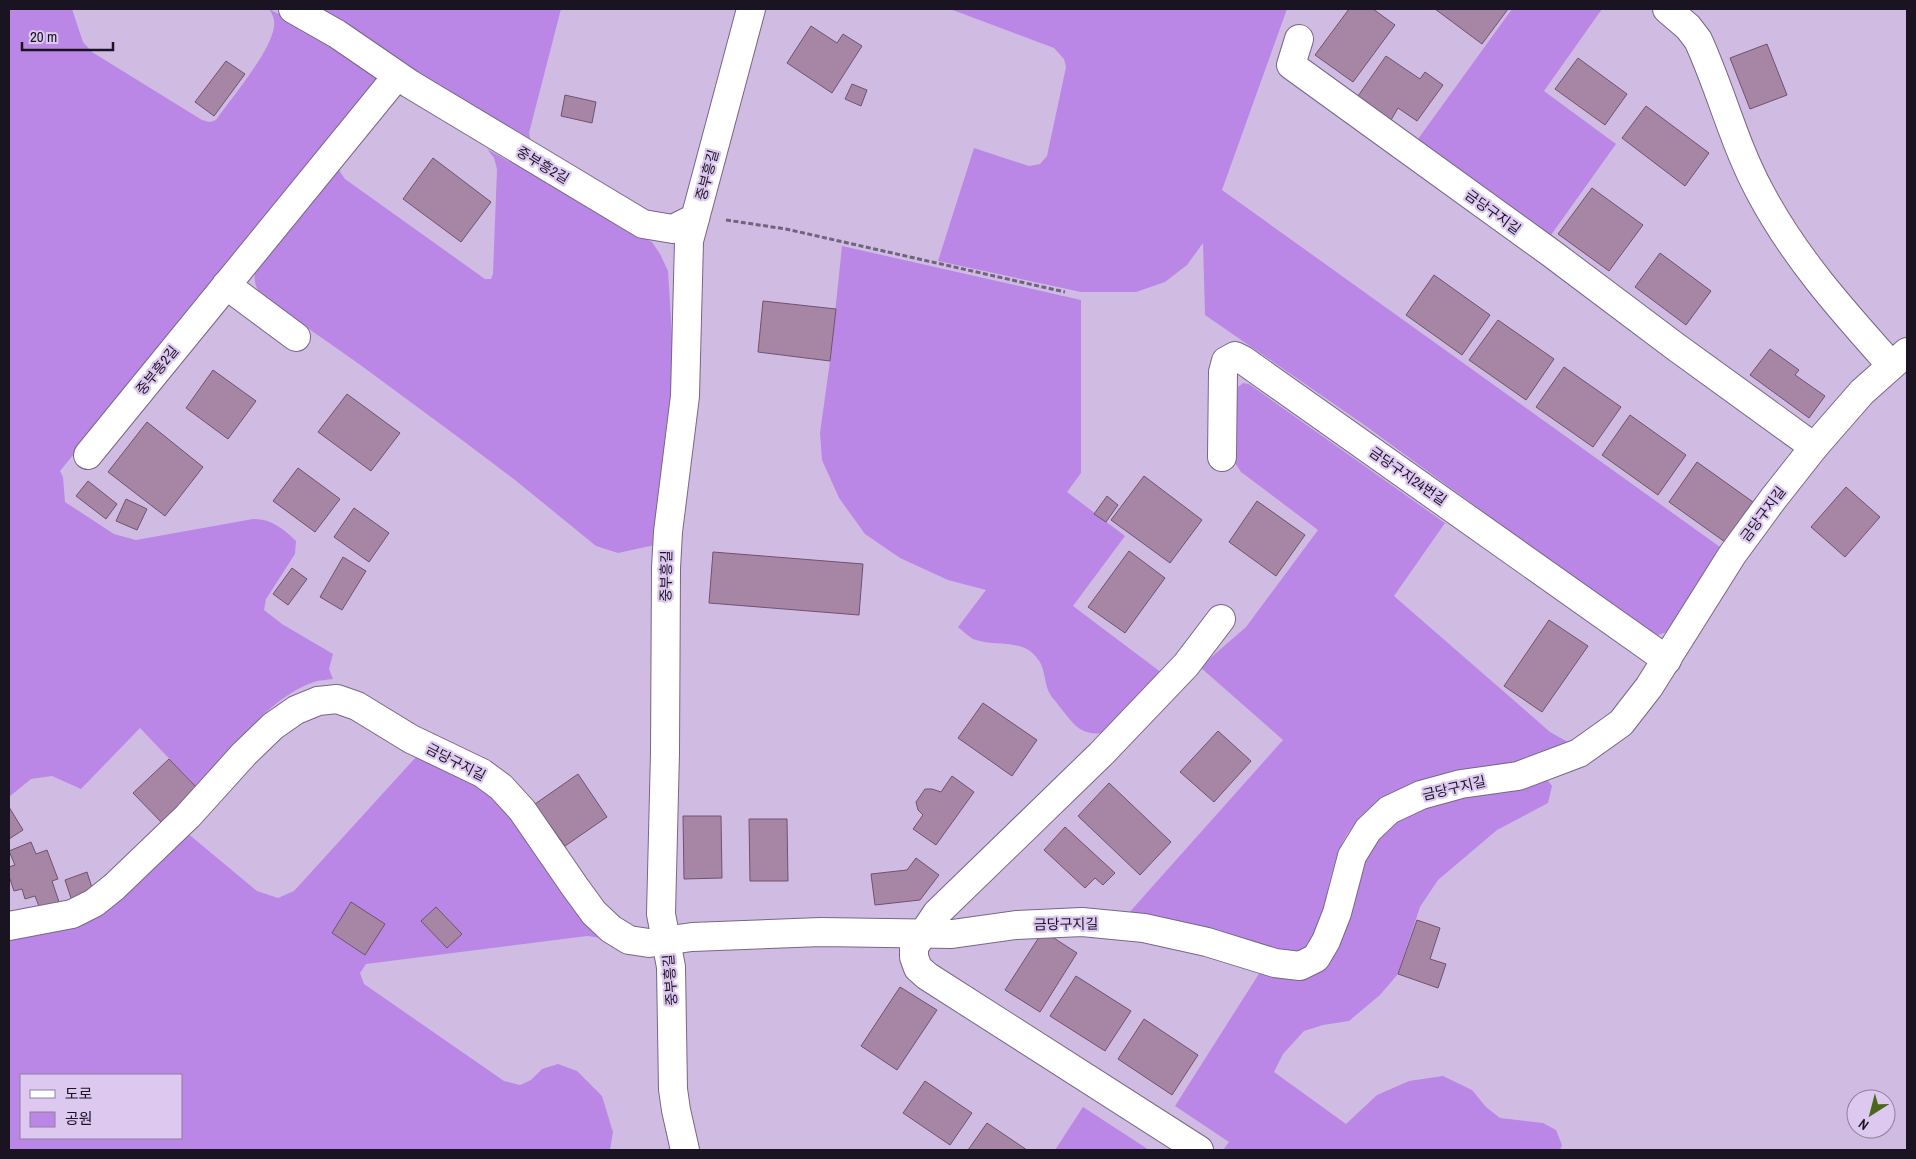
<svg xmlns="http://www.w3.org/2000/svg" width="1916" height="1159" viewBox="0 0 1916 1159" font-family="'Archivo Narrow','Noto Sans KR',sans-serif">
<rect width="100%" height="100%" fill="#d0bce3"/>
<g fill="#bb87e6" fill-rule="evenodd">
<path d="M9,9H72L83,42L92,52L202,120L210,122L216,120C232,97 270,53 274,27C275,20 273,15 269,9L296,23L377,73L375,87L60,471L63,477L65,502L114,534L136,540L253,519C270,518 284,529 296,541L295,554L266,599L264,610L282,624L333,654L329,669L333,679C327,680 320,680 314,682C265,699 231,752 199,790L140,728L81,789L52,776L31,779L9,797Z"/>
<polygon points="309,9 561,9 529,133 531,142"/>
<polygon points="950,9 1287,9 1222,190 1727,552 1670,631 1658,635 1645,630 1363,424 1205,315 1203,243 1187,265 1165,282 1136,292 1081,292 938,261 974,148 1029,166 1040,164 1047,156 1066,67 1064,59 1054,48"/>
<polygon points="1512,9 1602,9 1544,91 1616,144 1551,235 1418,139"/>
<path d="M487,149L652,242L660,254L668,271L673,352L670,410L655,545L618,553L596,546L515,480L462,440L359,364L262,296C253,284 253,277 258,264L340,164V172L345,179L485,279H491L493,274L497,169L494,158Z"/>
<path d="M842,246L1081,300V473L1067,492L1125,536L1073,606L1162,673L1105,733C1079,736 1074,724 1059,706C1056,701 1050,696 1048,690C1044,680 1045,667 1037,658C1021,637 995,648 973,639C968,636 963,631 958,627L986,590L948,580L900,558L865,534L839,498L822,460L820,433L830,361Z"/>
<path d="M1243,383L1249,384L1445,523L1394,596L1550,732L1568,742C1550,751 1532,762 1513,767C1486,775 1457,774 1430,779C1391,788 1352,814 1338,853C1329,877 1324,911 1317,938L1311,947L1295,954L1127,915L1283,740L1200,667L1246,627L1318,530L1241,472L1233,460L1238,387Z"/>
<path d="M416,757L460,773L490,789L602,938L587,936L366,964L360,973L364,984L504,1081L520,1085L531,1080L542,1069L558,1064L577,1071L602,1096L613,1132L610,1150H9V933L71,921L186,832L257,891L278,898L294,891ZM21,1075H181V1138H21Z"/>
<polygon points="1546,778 1552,786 1548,803 1497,830 1438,880 1420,907 1398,974 1380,995 1349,1021 1323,1025 1304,1031 1283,1054 1274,1072 1346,1124 1377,1095 1409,1081 1443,1076 1472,1090 1486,1107 1500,1118 1543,1123 1556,1130 1562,1145 1560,1150 1223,1150 1229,1142 1175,1106 1262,969 1296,977 1363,850 1411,807"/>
<polygon points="1083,1107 1140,1144 1149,1150 1055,1150"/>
</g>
<g fill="#a686a4" stroke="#70526f">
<polygon points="1349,9 1373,9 1395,25 1353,82 1315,55"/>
<polygon points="1435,9 1508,9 1482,44"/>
<polygon points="811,26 837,43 843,34 862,46 832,93 787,63"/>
<polygon points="1767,44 1787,95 1750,109 1730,58"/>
<polygon points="1386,56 1420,79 1425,72 1443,85 1417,121 1398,108 1391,120 1358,96"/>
<polygon points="1578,58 1627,94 1605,125 1555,89"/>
<polygon points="226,61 245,74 214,116 195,102"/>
<polygon points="852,84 867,90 861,106 845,99"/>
<polygon points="565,95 596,102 592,123 561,116"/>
<polygon points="1646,106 1709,153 1685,186 1622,138"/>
<polygon points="433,158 491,202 461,242 403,199"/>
<polygon points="1592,188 1643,225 1609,271 1558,234"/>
<polygon points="1660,253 1711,291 1686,325 1635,287"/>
<polygon points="1434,275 1490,315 1462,355 1406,315"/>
<polygon points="763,301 836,309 830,361 758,352"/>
<polygon points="1498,320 1554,359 1526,400 1469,360"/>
<polygon points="1770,349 1799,370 1795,375 1825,396 1809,418 1750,375"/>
<polygon points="1564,367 1621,407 1593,447 1536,407"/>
<polygon points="213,370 256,401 228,439 186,408"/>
<polygon points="347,394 400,433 371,471 318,432"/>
<polygon points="1630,415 1686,455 1658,495 1602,455"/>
<polygon points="147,422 203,467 165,516 108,472"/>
<polygon points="1697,462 1753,502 1725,542 1669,502"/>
<polygon points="298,468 340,499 315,532 273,501"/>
<polygon points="1144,476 1202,520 1170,563 1111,520"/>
<polygon points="88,481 117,504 106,519 76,496"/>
<polygon points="1846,487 1880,517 1845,557 1811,527"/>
<polygon points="1107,496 1118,505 1106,522 1094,514"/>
<polygon points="126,499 147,509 137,530 116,521"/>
<polygon points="1257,501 1305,535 1276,576 1229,542"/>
<polygon points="354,508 389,533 369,562 334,537"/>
<polygon points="1129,551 1165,578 1125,633 1088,607"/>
<polygon points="713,552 863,564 859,615 709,603"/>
<polygon points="343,557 366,571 342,610 320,597"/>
<polygon points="292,568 307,579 288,605 273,594"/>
<polygon points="1549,620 1588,646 1542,712 1504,686"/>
<polygon points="983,703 1037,740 1012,776 958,738"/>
<polygon points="1218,731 1251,761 1214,802 1180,772"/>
<polygon points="169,759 199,790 164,825 133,793"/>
<polygon points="578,774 607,817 565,846 535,804"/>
<polygon points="952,776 974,792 936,845 913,829 923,815 918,810 916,802 925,789 932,789 941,792"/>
<polygon points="1109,783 1171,842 1140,875 1078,816"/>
<polygon points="9,807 23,830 9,839"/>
<polygon points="683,816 721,816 722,878 684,879"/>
<polygon points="749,819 787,819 788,881 750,881"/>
<polygon points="1065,827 1115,873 1103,885 1095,878 1085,888 1044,850"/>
<polygon points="31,842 36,854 47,850 58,879 52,881 59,902 40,909 35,896 25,899 22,889 14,891 9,876 9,867 15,865 9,851"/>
<polygon points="916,858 939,875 920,900 875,905 871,874 907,870"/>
<polygon points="87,872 94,894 72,901 65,880"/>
<polygon points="351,902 385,924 365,955 332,933"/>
<polygon points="436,907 462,934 447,948 421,921"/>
<polygon points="1417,920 1440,928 1430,959 1446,964 1438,988 1398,974"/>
<polygon points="1043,931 1077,953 1040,1012 1005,990"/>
<polygon points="1076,976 1131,1011 1105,1051 1050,1016"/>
<polygon points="900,987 937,1010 897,1070 861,1046"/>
<polygon points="1144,1019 1198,1055 1172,1095 1118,1059"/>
<polygon points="925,1081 972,1113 950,1145 903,1113"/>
<polygon points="987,1123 1027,1150 968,1150"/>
</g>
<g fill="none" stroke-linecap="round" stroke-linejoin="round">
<g stroke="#786689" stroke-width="30">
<g id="minor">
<polyline points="293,9 337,34 410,84 643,224 673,229 695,218"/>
<path d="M1667,9L1688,27L1698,40C1721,90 1734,144 1760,192C1795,258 1842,310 1891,365"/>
<polyline points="1299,39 1291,65 1551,253 1676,347 1814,447"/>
<polyline points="226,285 296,337"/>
<polyline points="88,455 397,76"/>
<polyline points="1222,457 1223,372 1226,361 1235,356 1243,360 1667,660"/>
<polyline points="9,926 72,914 94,903 114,887 188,816 244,754 273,726 296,710 318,701 337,699 357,706 411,739 482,773 501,787 522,810 575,887 594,913 611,929 629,940 649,943 692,937 821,932 952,934 1016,925 1082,922 1144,928 1207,942 1275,963 1300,966 1316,958 1326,941 1337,913 1352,856 1368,830 1389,810 1421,795 1461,784 1518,776 1579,753 1621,723 1649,687 1732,555 1773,499 1814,447 1862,392 1907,352"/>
<polyline points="685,1150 676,1110 673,1089 671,967 661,914 665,753 666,568 668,532 685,396 689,241 751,9"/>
<polyline points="1199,1150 927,976 918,968 914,957 914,947 937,913 1101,754 1186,665 1221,619"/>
</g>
</g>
<polyline stroke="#70637c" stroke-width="3" stroke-dasharray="5 2.5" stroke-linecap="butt" points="726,220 786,229 1065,292"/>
<use href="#minor" stroke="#fff" stroke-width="28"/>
</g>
<g text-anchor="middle" stroke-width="4.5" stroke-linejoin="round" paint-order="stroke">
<g font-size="14" fill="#1a1321" stroke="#ddc8f0">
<text transform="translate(543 165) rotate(31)" y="5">중부흥2길</text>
<text transform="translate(707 175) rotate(-75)" y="5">중부흥길</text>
<text transform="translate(1493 212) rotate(36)" y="5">금당구지길</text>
<text transform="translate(157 370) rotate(-51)" y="5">중부흥2길</text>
<text transform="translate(1408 476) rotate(35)" y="5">금당구지24번길</text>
<text transform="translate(1763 514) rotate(-53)" y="5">금당구지길</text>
<text transform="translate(666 576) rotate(-89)" y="5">중부흥길</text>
<text transform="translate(456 762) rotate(27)" y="5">금당구지길</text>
<text transform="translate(1454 788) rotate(-13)" y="5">금당구지길</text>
<text transform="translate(1066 924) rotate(-1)" y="5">금당구지길</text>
<text transform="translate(670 980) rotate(-94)" y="5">중부흥길</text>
</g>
</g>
<rect width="1916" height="1159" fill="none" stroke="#1a1321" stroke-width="20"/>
<rect x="20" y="1074" width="162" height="65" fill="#ddc8f0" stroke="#8f809d"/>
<rect x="30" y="1090" width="25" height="8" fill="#ffffff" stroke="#8f809d"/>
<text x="65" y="1099" font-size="15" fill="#1a1321">도로</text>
<rect x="30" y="1112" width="25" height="15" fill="#bb87e6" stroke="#8f809d"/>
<text x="65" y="1124" font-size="15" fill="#1a1321">공원</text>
<g transform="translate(1871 1114) rotate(216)"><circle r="24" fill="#ddc8f0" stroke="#8f809d"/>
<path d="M0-4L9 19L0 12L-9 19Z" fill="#4a671b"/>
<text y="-8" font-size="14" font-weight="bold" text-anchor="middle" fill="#1a1321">N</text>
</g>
<path d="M22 42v8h91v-8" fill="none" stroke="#1a1321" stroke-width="2.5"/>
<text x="30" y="42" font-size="15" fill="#1a1321" stroke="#ddc8f0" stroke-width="4" paint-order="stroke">20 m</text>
</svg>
